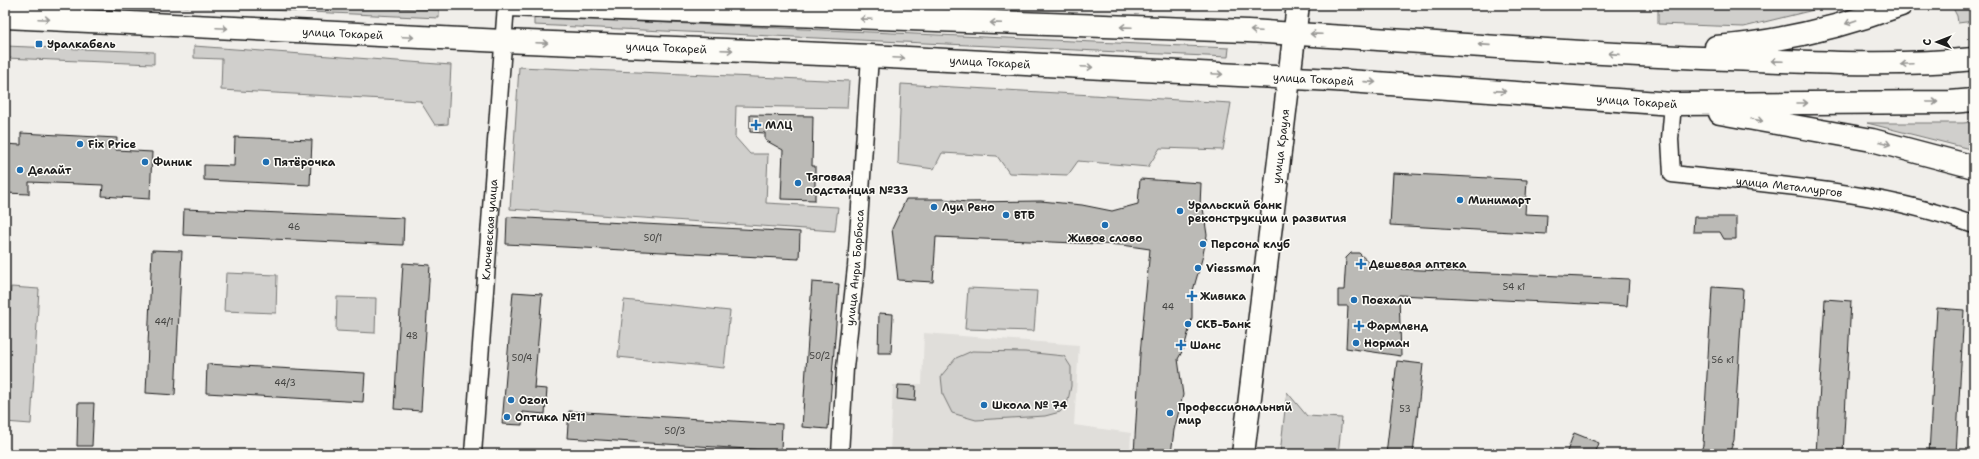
<svg xmlns="http://www.w3.org/2000/svg" width="1979" height="459" viewBox="0 0 1979 459" font-family="'Shantell Sans',sans-serif">
<rect width="100%" height="100%" fill="#f0eeea"/>
<filter id="ink" filterUnits="userSpaceOnUse"><feTurbulence type="fractalNoise" baseFrequency=".025" numOctaves="2"/><feDisplacementMap in="SourceGraphic" scale="8" xChannelSelector="R" yChannelSelector="G"/><feConvolveMatrix kernelMatrix="1 2 1 2 8 2 1 2 1" color-interpolation-filters="sRGB"/></filter>
<g filter="url(#ink)">
<polygon fill="#e0deda" points="924,333 1079,345 1074,425 1131,433 1130,454 890,454 893,385 922,384"/>
<g fill="#d0cfcc" stroke="#767674">
<polygon points="160,5 332,5 439,10 439,18"/>
<polygon points="1658,5 1834,5 1744,27 1658,24"/>
<polygon points="1953,5 1974,5 1974,21 1958,23 1957,16 1952,6"/>
<polygon points="534,17 1229,48 1228,57 534,25"/>
<polygon points="5,46 154,52 154,64 5,58"/>
<polygon points="194,46 451,65 448,124 435,125 420,101 221,90 222,59 194,58"/>
<polygon points="519,67 849,81 847,108 736,106 735,137 750,154 768,154 766,203 838,207 835,231 510,209"/>
<polygon points="901,84 1231,103 1223,150 1160,148 1148,167 1078,161 1068,175 1009,173 997,156 942,153 934,169 898,164"/>
<polygon points="1974,122 1974,150 1867,123 1963,123"/>
<polygon points="226,273 277,275 276,313 224,311"/>
<polygon points="11,287 39,289 31,424 5,422 5,338 7,338"/>
<polygon points="968,288 1037,291 1034,331 965,329"/>
<polygon points="337,297 376,298 375,333 336,331"/>
<polygon points="624,300 730,311 724,368 618,357"/>
<polygon points="972,351 1025,352 1064,356 1071,367 1071,386 1067,405 1060,412 1045,416 976,420 952,413 943,395 941,376 956,358"/>
<polygon points="1287,392 1307,416 1342,418 1338,454 1280,454"/>
</g>
<g fill="#bbbab6" stroke="#1c1c1c">
<polygon points="750,115 813,116 812,166 815,166 815,200 781,199 783,150 765,140 765,133 750,132"/>
<polygon points="21,133 117,138 116,150 152,152 150,199 102,196 103,185 29,182 29,194 5,193 5,144 21,145"/>
<polygon points="235,137 312,140 310,185 204,180 204,165 234,166"/>
<polygon points="1393,173 1527,180 1525,214 1547,215 1546,234 1390,225"/>
<polygon points="1140,179 1201,183 1200,206 1203,208 1207,235 1202,259 1192,294 1192,319 1184,348 1178,359 1183,395 1174,430 1171,454 1134,454 1140,354 1150,249 1122,245 936,237 933,282 898,280 892,229 906,199 944,199 966,202 1041,201 1082,205 1112,211 1138,204"/>
<polygon points="184,209 404,218 403,245 183,235"/>
<polygon points="507,217 800,232 799,259 506,244"/>
<polygon points="1694,217 1736,217 1736,239 1724,239 1720,232 1693,232"/>
<polygon points="152,250 182,251 175,395 146,393"/>
<polygon points="1351,253 1359,253 1375,268 1629,279 1627,306 1399,295 1401,356 1346,348 1348,306 1338,306 1338,290 1344,290 1346,258"/>
<polygon points="403,263 430,265 421,411 394,409"/>
<polygon points="812,282 839,284 828,429 802,427"/>
<polygon points="1712,287 1743,289 1734,440 1729,454 1700,454 1703,445"/>
<polygon points="513,292 542,294 534,388 547,389 545,414 523,412 522,425 502,424"/>
<polygon points="1825,299 1851,301 1843,454 1816,454"/>
<polygon points="1937,308 1964,310 1956,454 1929,454"/>
<polygon points="879,313 893,314 891,353 878,353"/>
<polygon points="1397,361 1423,364 1413,454 1386,454"/>
<polygon points="207,364 365,373 363,402 206,393"/>
<polygon points="898,385 916,386 915,401 897,399"/>
<polygon points="78,403 94,403 92,446 77,446"/>
<polygon points="569,411 782,424 781,451 567,438"/>
<polygon points="1574,433 1599,443 1595,454 1566,454"/>
</g>
<g fill="none" stroke-linecap="round" stroke-linejoin="round">
<g stroke="#1c1c1c" stroke-width="19">
<g id="minor">
<path id="s1" d="M1673,104L1670,139L1672,174C1773,185 1878,190 1974,225"/>
<path id="s2" d="M473,454L506,5"/>
<path id="s3" d="M840,454L845,368L856,267L870,56"/>
</g>
</g>
<g stroke="#1c1c1c" stroke-width="25">
<g id="secondary">
<path id="s4" d="M1243,454L1298,5"/>
</g>
</g>
<g stroke="#1c1c1c" stroke-width="25">
<g id="primary">
<path d="M508,5L1248,31C1409,40 1569,54 1729,59C1811,62 1892,67 1974,59"/>
<path id="s5" d="M5,17L503,41L870,56L1334,80L1673,104L1950,102L1974,100"/>
<path d="M1716,47C1781,42 1841,27 1901,5"/>
<polyline points="1720,113 1872,140 1974,167"/>
</g>
</g>
<use href="#minor" stroke="#fdfcf7" stroke-width="16"/>
<use href="#secondary" stroke="#fdfcf7" stroke-width="22"/>
<use href="#primary" stroke="#fdfcf7" stroke-width="22"/>
</g>
<defs><path id="oneway-shaft" d="M-6 0H5M1.5-3L5.5 0L1.5 3" fill="none" stroke-width="1.6" stroke-linecap="round" stroke-linejoin="round"/></defs>
<g stroke="#989794">
<use href="#oneway-shaft" transform="translate(44 19) rotate(3)"/>
<use href="#oneway-shaft" transform="translate(866 19) rotate(-178)"/>
<use href="#oneway-shaft" transform="translate(1851 22) rotate(161)"/>
<use href="#oneway-shaft" transform="translate(996 23) rotate(-178)"/>
<use href="#oneway-shaft" transform="translate(1126 27) rotate(-178)"/>
<use href="#oneway-shaft" transform="translate(222 28) rotate(3)"/>
<use href="#oneway-shaft" transform="translate(1256 31) rotate(-177)"/>
<use href="#oneway-shaft" transform="translate(1316 34) rotate(-178)"/>
<use href="#oneway-shaft" transform="translate(408 37) rotate(3)"/>
<use href="#oneway-shaft" transform="translate(542 43) rotate(2)"/>
<use href="#oneway-shaft" transform="translate(1484 45) rotate(-176)"/>
<use href="#oneway-shaft" transform="translate(727 50) rotate(2)"/>
<use href="#oneway-shaft" transform="translate(1614 54) rotate(-176)"/>
<use href="#oneway-shaft" transform="translate(899 58) rotate(3)"/>
<use href="#oneway-shaft" transform="translate(1777 61) rotate(-178)"/>
<use href="#oneway-shaft" transform="translate(1907 64) rotate(177)"/>
<use href="#oneway-shaft" transform="translate(1087 67) rotate(3)"/>
<use href="#oneway-shaft" transform="translate(1217 74) rotate(3)"/>
<use href="#oneway-shaft" transform="translate(1370 82) rotate(4)"/>
<use href="#oneway-shaft" transform="translate(1500 91) rotate(4)"/>
<use href="#oneway-shaft" transform="translate(1932 102)"/>
<use href="#oneway-shaft" transform="translate(1802 103)"/>
<use href="#oneway-shaft" transform="translate(1757 120) rotate(10)"/>
<use href="#oneway-shaft" transform="translate(1885 143) rotate(15)"/>
</g>
</g>
<g fill="#1f6fb2" stroke="#fdfcf7" stroke-width="1.5">
<rect x="35" y="40" width="8" height="8" rx="2"/>
<path d="M754 119h4v4h4v4h-4v4h-4v-4h-4v-4h4z"/>
<circle cx="80" cy="144" r="4"/>
<circle cx="145" cy="162" r="4"/>
<circle cx="266" cy="162" r="4"/>
<circle cx="20" cy="170" r="4"/>
<circle cx="798" cy="183" r="4"/>
<circle cx="1460" cy="200" r="4"/>
<circle cx="934" cy="207" r="4"/>
<circle cx="1180" cy="211" r="4"/>
<circle cx="1006" cy="215" r="4"/>
<circle cx="1105" cy="225" r="4"/>
<circle cx="1203" cy="244" r="4"/>
<path d="M1359 258h4v4h4v4h-4v4h-4v-4h-4v-4h4z"/>
<circle cx="1198" cy="268" r="4"/>
<path d="M1190 290h4v4h4v4h-4v4h-4v-4h-4v-4h4z"/>
<circle cx="1354" cy="300" r="4"/>
<circle cx="1188" cy="324" r="4"/>
<path d="M1357 320h4v4h4v4h-4v4h-4v-4h-4v-4h4z"/>
<circle cx="1356" cy="343" r="4"/>
<path d="M1179 339h4v4h4v4h-4v4h-4v-4h-4v-4h4z"/>
<circle cx="511" cy="400" r="4"/>
<circle cx="984" cy="405" r="4"/>
<circle cx="1170" cy="413" r="4"/>
<circle cx="507" cy="417" r="4"/>
</g>
<g text-anchor="middle" stroke-width="3" stroke-linejoin="round" paint-order="stroke">
<g font-size="9" fill="#444442">
<text x="294" y="230">46</text>
<text x="653" y="241">50/1</text>
<text x="1514" y="290">54 к1</text>
<text x="1168" y="310">44</text>
<text x="164" y="325">44/1</text>
<text x="412" y="339">48</text>
<text x="820" y="359">50/2</text>
<text x="522" y="361">50/4</text>
<text x="1723" y="363">56 к1</text>
<text x="285" y="386">44/3</text>
<text x="1405" y="412">53</text>
<text x="675" y="434">50/3</text>
</g>
<g font-size="11" fill="#1c1c1c" stroke="#fdfcf7">
<text dy="4" stroke="none"><textPath href="#s5" startOffset="338">улица Токарей</textPath></text>
<text dy="4" stroke="none"><textPath href="#s5" startOffset="662">улица Токарей</textPath></text>
<text dy="4" stroke="none"><textPath href="#s5" startOffset="986">улица Токарей</textPath></text>
<text dy="4" stroke="none"><textPath href="#s5" startOffset="1310">улица Токарей</textPath></text>
<text dy="4" stroke="none"><textPath href="#s5" startOffset="1634">улица Токарей</textPath></text>
<text dy="4" stroke="none"><textPath href="#s4" startOffset="310">улица Крауля</textPath></text>
<text dy="4" stroke="none"><textPath href="#s1" startOffset="188">улица Металлургов</textPath></text>
<text dy="4" stroke="none"><textPath href="#s2" startOffset="225">Ключевская улица</textPath></text>
<text dy="4" stroke="none"><textPath href="#s3" startOffset="187">улица Анри Барбюса</textPath></text>
</g>
<g font-size="11" font-weight="bold" fill="#1c1c1c" stroke="#fdfcf7" text-anchor="start">
<text x="47" y="48">Уралкабель</text>
<text x="765" y="129">МЛЦ</text>
<text x="88" y="148">Fix Price</text>
<text x="153" y="166">Финик</text>
<text x="274" y="166">Пятёрочка</text>
<text x="28" y="174">Делайт</text>
<text x="806" y="181">Тяговая<tspan x="806" dy="13">подстанция №33</tspan></text>
<text x="1468" y="204">Минимарт</text>
<text x="1188" y="209">Уральский банк<tspan x="1188" dy="13">реконструкции и развития</tspan></text>
<text x="942" y="211">Луи Рено</text>
<text x="1014" y="219">ВТБ</text>
<text x="1105" y="242" text-anchor="middle">Живое слово</text>
<text x="1211" y="248">Персона клуб</text>
<text x="1369" y="268">Дешевая аптека</text>
<text x="1206" y="272">Viessman</text>
<text x="1200" y="300">Живика</text>
<text x="1362" y="304">Поехали</text>
<text x="1196" y="328">СКБ-Банк</text>
<text x="1367" y="330">Фармленд</text>
<text x="1364" y="347">Норман</text>
<text x="1190" y="349">Шанс</text>
<text x="519" y="404">Ozon</text>
<text x="992" y="409">Школа № 74</text>
<text x="1178" y="411">Профессиональный<tspan x="1178" dy="13">мир</tspan></text>
<text x="515" y="421">Оптика №11</text>
</g>
</g>
<rect width="1979" height="459" fill="none" stroke="#fdfcf7" stroke-width="20"/>
<rect x="10" y="10" width="1959" height="439" fill="none" stroke="#1c1c1c" stroke-width="1.5" filter="url(#ink)"/>
<g transform="translate(1937 42) rotate(270)" stroke="#fdfcf7" stroke-width="3" paint-order="stroke">
<path d="M0-3L7 15L0 10L-7 15Z" fill="#1c1c1c"/>
<text y="-6" font-size="11" font-weight="bold" text-anchor="middle" fill="#1c1c1c">С</text>
</g>
</svg>
